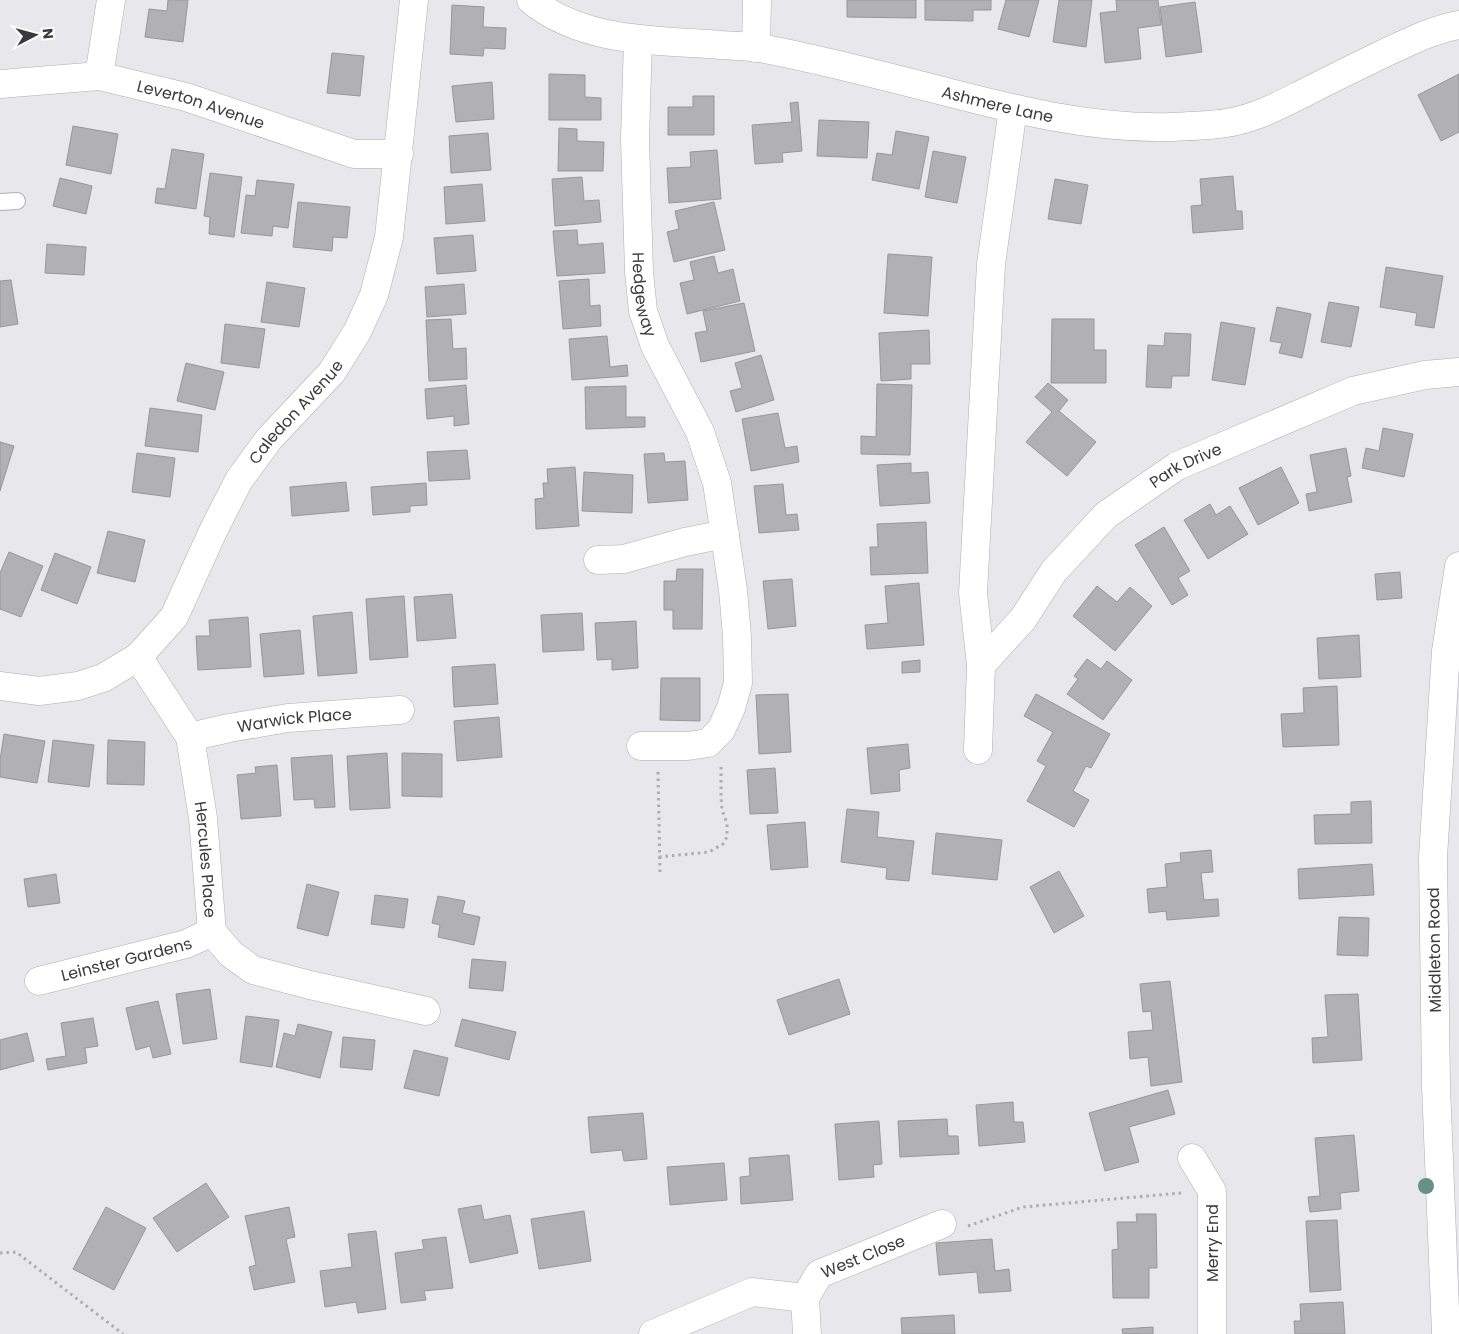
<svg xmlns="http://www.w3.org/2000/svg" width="1459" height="1334" viewBox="0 0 1459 1334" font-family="Poppins,sans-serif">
<rect width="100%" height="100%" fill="#e7e7ec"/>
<g fill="#b0b0b5" stroke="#96969b">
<polygon points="168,0 188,0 183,42 145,37 149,9 167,11"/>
<polygon points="847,0 916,0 916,18 847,17"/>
<polygon points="925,0 991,0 991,10 973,10 973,21 925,20"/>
<polygon points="1006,0 1039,0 1029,37 998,29"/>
<polygon points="1059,0 1092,0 1086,47 1053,42"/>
<polygon points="1116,0 1158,0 1161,25 1138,28 1141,59 1105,63 1100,13 1117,11"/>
<polygon points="1195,2 1202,52 1166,57 1160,7"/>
<polygon points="452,5 484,7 483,27 506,28 505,49 484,48 483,56 450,54"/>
<polygon points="332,53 364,56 360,96 327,93"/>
<polygon points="549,74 585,75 585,97 601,98 601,120 549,120"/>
<polygon points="1459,74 1459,132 1441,141 1418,95"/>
<polygon points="492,82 494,119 456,122 452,86"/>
<polygon points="693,96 714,96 714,135 668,135 668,107 693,107"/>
<polygon points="798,102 802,151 782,153 783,162 755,164 752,125 792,122 790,103"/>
<polygon points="819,120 869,122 867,158 817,156"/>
<polygon points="73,126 118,134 111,174 66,165"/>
<polygon points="559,128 577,129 577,141 604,142 603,171 558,171"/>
<polygon points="896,131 929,137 919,189 872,180 877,153 892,155"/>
<polygon points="488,133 491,170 451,173 449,136"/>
<polygon points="172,149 204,154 196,209 155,203 157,188 165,189"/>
<polygon points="717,150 721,199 669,203 667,168 691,167 690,152"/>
<polygon points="933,151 966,157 957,203 925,197"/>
<polygon points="210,173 242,177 234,237 209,234 210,217 204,216"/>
<polygon points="1233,176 1236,211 1242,211 1243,229 1193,233 1191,206 1202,205 1200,179"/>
<polygon points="582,177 584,201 599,200 601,222 555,226 552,179"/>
<polygon points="60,178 92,186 86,214 53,206"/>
<polygon points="1055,179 1088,185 1081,224 1048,219"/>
<polygon points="257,180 294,184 288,228 273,226 272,236 241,233 246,195 255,196"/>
<polygon points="482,184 485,221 446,224 444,187"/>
<polygon points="298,202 350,207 347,238 333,237 332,251 293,247"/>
<polygon points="714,202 725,250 674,262 667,232 679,229 675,211"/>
<polygon points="577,230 578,245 603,243 605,273 557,276 553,231"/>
<polygon points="473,235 476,271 437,274 434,238"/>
<polygon points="47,244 86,247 84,275 45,273"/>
<polygon points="888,254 932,257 928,316 884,313"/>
<polygon points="714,256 718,273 733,269 740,301 687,314 680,283 694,280 690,262"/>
<polygon points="1386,267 1443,276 1434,328 1415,325 1417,313 1380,307"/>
<polygon points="589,279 590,306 600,305 601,326 563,329 559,281"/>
<polygon points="11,280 18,324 0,327 0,281"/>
<polygon points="267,282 305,288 299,327 261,322"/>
<polygon points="464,284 466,314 427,317 425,287"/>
<polygon points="1329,302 1359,307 1351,347 1321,342"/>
<polygon points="744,303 755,351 701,362 695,333 707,331 703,311"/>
<polygon points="1277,307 1311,314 1302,358 1279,353 1282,343 1270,341"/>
<polygon points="451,319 453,349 466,348 467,379 429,381 426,320"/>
<polygon points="1052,319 1094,319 1094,350 1106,350 1106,383 1051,383"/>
<polygon points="1221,322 1255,328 1245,385 1212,380"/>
<polygon points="225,324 265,329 259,368 221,363"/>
<polygon points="929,330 930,364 911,364 911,379 881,381 879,333"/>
<polygon points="1165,333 1191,334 1189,376 1172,376 1171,388 1146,387 1148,345 1164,346"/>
<polygon points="607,336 610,367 627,365 628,376 572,380 569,339"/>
<polygon points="761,355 774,400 736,412 730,391 742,388 735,363"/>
<polygon points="186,363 224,372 215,410 177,401"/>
<polygon points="1048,383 1068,400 1059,411 1096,442 1067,476 1026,442 1052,412 1035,397"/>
<polygon points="877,384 912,385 910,455 861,454 861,436 876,437"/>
<polygon points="466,385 469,424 454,426 454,416 427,419 425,389"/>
<polygon points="626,386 626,417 645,417 645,427 586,429 585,387"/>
<polygon points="150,408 202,415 198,452 145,446"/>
<polygon points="778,413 785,448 797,446 799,462 751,471 742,419"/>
<polygon points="1383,428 1413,434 1404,477 1362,468 1366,448 1379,451"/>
<polygon points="0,442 14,446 0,491"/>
<polygon points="1346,448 1351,476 1347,477 1352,502 1309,511 1306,494 1317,492 1310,455"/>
<polygon points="467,450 470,479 429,481 427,452"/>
<polygon points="137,453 175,458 170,497 132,492"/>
<polygon points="664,453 665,462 685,461 688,500 648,503 644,454"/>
<polygon points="911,463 911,473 928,472 930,503 880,506 877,465"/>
<polygon points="575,467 579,526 536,529 535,499 544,498 543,483 548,483 547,469"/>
<polygon points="1281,467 1299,503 1258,525 1239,488"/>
<polygon points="584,472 633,475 632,513 582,511"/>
<polygon points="346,482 349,511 292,516 290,487"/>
<polygon points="426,483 427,505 410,506 410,512 373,515 371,487"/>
<polygon points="783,484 786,515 797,514 799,530 759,533 754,486"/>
<polygon points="1210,504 1216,515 1230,506 1248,534 1208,559 1184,520"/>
<polygon points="926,522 928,573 871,575 870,547 878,547 877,524"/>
<polygon points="1164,527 1190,571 1178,578 1188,595 1172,605 1135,545"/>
<polygon points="108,531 145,540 135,582 97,573"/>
<polygon points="9,552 43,566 21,617 0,609 0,573"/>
<polygon points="55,553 91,567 77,604 41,590"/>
<polygon points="677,569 703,569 702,629 673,629 673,610 664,610 664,581 676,581"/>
<polygon points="1400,572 1402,598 1377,600 1375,574"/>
<polygon points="792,579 796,626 768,629 763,581"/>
<polygon points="919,583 924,645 867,649 865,625 888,623 885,586"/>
<polygon points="1097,586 1117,602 1130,587 1152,606 1115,651 1073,616"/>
<polygon points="452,594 456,638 417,641 414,597"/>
<polygon points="404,596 408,657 370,660 366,599"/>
<polygon points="352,612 357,673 318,676 313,616"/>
<polygon points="582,613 584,650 543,652 541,615"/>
<polygon points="248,617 251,667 198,670 196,636 210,636 209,620"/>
<polygon points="636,621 638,668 612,670 612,659 597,660 595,623"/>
<polygon points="300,630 304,674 264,677 260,634"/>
<polygon points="1359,635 1361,677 1319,679 1317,638"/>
<polygon points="1087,659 1101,669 1107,661 1132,680 1103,720 1067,694 1078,679 1074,676"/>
<polygon points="920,660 920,672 902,673 902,662"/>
<polygon points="495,664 498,704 454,707 452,667"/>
<polygon points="661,678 700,678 700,721 660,720"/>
<polygon points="1337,686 1339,745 1283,747 1281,714 1304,713 1303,688"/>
<polygon points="788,694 791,752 759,754 756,695"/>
<polygon points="1036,694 1110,734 1091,768 1086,766 1073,791 1089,800 1074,827 1027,801 1046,766 1037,761 1053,732 1024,716"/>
<polygon points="499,717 502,757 457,761 454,721"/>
<polygon points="4,734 45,741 37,783 0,777 0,760"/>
<polygon points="53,740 94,745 89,787 48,782"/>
<polygon points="108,740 145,742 144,785 107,784"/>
<polygon points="908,744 910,768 899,770 900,791 871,794 867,748"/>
<polygon points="387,753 390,808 350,810 347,756"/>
<polygon points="402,753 442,754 442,797 402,796"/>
<polygon points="332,755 335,807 315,808 314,799 294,800 291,758"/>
<polygon points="277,765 281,816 241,819 237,775 256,773 255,767"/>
<polygon points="775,768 778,813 750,814 747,770"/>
<polygon points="1371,801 1372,843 1315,844 1314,815 1351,814 1351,802"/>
<polygon points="847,809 879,812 877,837 914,841 909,881 886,879 887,868 841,862"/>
<polygon points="805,822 808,867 771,870 767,825"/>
<polygon points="936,833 1002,840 997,880 932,874"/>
<polygon points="1211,850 1213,872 1201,873 1204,900 1218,899 1219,916 1167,920 1166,911 1149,913 1147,889 1167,887 1165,864 1181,862 1180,853"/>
<polygon points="1372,864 1374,895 1299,899 1298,869"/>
<polygon points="1059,871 1084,916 1054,933 1030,887"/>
<polygon points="56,874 60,903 28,907 24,879"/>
<polygon points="307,884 339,892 328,936 297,928"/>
<polygon points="375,895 408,899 404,928 371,924"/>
<polygon points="438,896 465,901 462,913 480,917 474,945 438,937 440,925 432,923"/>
<polygon points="1339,917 1369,918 1368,956 1337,955"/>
<polygon points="472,959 506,962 503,991 469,988"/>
<polygon points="839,979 850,1014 789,1035 777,1000"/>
<polygon points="1170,981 1182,1082 1151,1086 1148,1057 1130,1059 1128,1032 1153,1030 1151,1011 1143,1012 1140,984"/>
<polygon points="210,989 217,1039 183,1044 176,994"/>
<polygon points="1358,994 1362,1060 1313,1063 1312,1038 1328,1037 1325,995"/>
<polygon points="158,1001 171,1054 153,1058 150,1046 136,1050 126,1008"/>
<polygon points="246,1016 279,1020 272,1067 240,1062"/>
<polygon points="93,1018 98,1046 85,1048 87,1063 48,1070 46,1059 66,1056 61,1023"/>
<polygon points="462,1019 516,1032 509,1060 455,1046"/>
<polygon points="298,1024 332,1032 320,1078 276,1067 284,1033 295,1036"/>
<polygon points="27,1033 34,1061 0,1070 0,1040"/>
<polygon points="343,1037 375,1040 372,1070 340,1067"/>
<polygon points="414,1050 448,1058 439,1096 404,1088"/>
<polygon points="1168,1090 1175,1114 1129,1127 1139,1162 1105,1171 1089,1113"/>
<polygon points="1013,1102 1014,1122 1023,1122 1025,1142 979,1146 976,1105"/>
<polygon points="643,1113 647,1159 624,1161 622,1150 591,1153 588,1117"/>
<polygon points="947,1119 948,1136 958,1136 959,1154 900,1157 898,1121"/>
<polygon points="879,1121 882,1164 873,1165 874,1177 839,1180 835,1124"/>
<polygon points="1354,1135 1359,1191 1340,1193 1341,1209 1310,1212 1308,1197 1320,1196 1315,1138"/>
<polygon points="789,1155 793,1200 741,1204 740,1177 750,1176 749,1158"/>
<polygon points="724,1163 727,1200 670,1205 667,1167"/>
<polygon points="206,1183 229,1217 177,1252 153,1218"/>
<polygon points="481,1205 484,1220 510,1215 518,1253 470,1263 458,1209"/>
<polygon points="106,1207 146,1228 114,1290 73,1269"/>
<polygon points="289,1207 295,1237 286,1239 295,1282 254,1290 249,1267 256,1265 245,1216"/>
<polygon points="584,1211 591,1261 539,1269 531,1219"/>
<polygon points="1136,1214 1156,1214 1157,1268 1149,1268 1149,1298 1113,1298 1112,1250 1118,1249 1117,1222 1137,1222"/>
<polygon points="1337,1220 1341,1290 1310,1292 1306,1221"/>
<polygon points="376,1231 386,1309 358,1313 356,1302 325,1307 320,1271 352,1267 348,1234"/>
<polygon points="446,1237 453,1288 424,1291 426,1300 401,1303 395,1253 424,1249 422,1240"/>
<polygon points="992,1239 995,1271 1009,1269 1011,1291 979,1293 977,1272 939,1275 936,1243"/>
<polygon points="1343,1302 1345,1334 1295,1334 1294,1321 1301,1321 1300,1304"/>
<polygon points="954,1315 955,1334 902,1334 901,1318"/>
<polygon points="1153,1327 1153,1334 1123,1334 1122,1329"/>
</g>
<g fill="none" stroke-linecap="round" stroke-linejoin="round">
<g stroke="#aeaeb3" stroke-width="18">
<polyline id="service" points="0,202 17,201"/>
</g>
<g stroke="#aeaeb3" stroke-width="29">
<g id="minor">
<path id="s1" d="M531,0C583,43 657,40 721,45C734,46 747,46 760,48C819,59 877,74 935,89C1012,109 1089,129 1169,127C1190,126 1212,126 1232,122C1258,117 1280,105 1304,93C1333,78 1362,64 1391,50C1413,40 1435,29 1459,25"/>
<path id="s2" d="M638,39L635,140L639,272L643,311L655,346L700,432L717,483L733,590L737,636L738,683L731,708L721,730L708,743L688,746H641"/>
<polyline points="756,48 757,0"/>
<polyline points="99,76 111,0"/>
<path id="s3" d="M0,84L99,76L186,97L354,154H399"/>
<polyline points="598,560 624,559 685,542 725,534"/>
<path id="s4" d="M138,657L190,737L203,818L212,932L231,954L253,970L310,985L426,1011"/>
<path id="s5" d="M981,665L1023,619L1054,571L1106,515L1177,466L1353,391L1425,375L1459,372"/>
<path id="s6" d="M0,686L39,691L78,686L103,678L138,657L174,617L214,529L239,480L269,439L332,372L357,332L374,295L389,237L414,0"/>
<path id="s7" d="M190,737L229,728L288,718L400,710"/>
<polyline points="978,750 981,665 973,593 991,264 1013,109"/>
<path id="s8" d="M39,981L186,944L212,932"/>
<polyline points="1192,1158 1212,1191 1212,1334"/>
<polyline points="805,1298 807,1334"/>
<path id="s9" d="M653,1334L752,1292L805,1298L819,1274L942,1224"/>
</g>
</g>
<g stroke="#aeaeb3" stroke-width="29">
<polyline id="secondary" points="1446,1334 1436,1086 1433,857 1446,651 1459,566"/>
</g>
<g stroke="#adadb1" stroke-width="3" stroke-dasharray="2.5 4" stroke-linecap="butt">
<polyline points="658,772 660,873"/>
<polyline points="659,857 709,852 723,844 727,837 727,823 722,810 721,796 721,766"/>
<polyline points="968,1226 1023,1207 1181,1193"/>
<polyline points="0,1253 16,1252 123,1334"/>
</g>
<use href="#service" stroke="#fff" stroke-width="16"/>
<use href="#minor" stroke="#fff" stroke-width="28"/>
<use href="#secondary" stroke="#fff" stroke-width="28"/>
</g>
<circle fill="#689186" cx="1426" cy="1186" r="8"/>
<g text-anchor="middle" stroke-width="5" stroke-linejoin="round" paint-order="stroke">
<g font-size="16" fill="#3a3a3c" stroke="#fff">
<text dy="6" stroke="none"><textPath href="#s1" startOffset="482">Ashmere Lane</textPath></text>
<text dy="6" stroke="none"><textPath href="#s3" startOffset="205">Leverton Avenue</textPath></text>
<text dy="6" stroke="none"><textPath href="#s2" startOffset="256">Hedgeway</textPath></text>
<text dy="6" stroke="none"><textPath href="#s6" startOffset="440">Caledon Avenue</textPath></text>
<text dy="6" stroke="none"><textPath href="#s5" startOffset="290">Park Drive</textPath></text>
<text dy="6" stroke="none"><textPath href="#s7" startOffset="106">Warwick Place</textPath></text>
<text dy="6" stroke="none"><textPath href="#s4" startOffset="219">Hercules Place</textPath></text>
<text transform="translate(1434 950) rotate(-91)" y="6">Middleton Road</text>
<text dy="6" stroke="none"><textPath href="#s8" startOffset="90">Leinster Gardens</textPath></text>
<text transform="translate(1212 1243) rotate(-90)" y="6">Merry End</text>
<text dy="6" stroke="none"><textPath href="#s9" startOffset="236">West Close</textPath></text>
</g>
</g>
<g transform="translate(35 35) rotate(84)" stroke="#ffffff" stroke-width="4" paint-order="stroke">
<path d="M0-4L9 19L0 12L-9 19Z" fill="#3a3a3c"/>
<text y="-8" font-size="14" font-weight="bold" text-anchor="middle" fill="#3a3a3c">N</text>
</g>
</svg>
